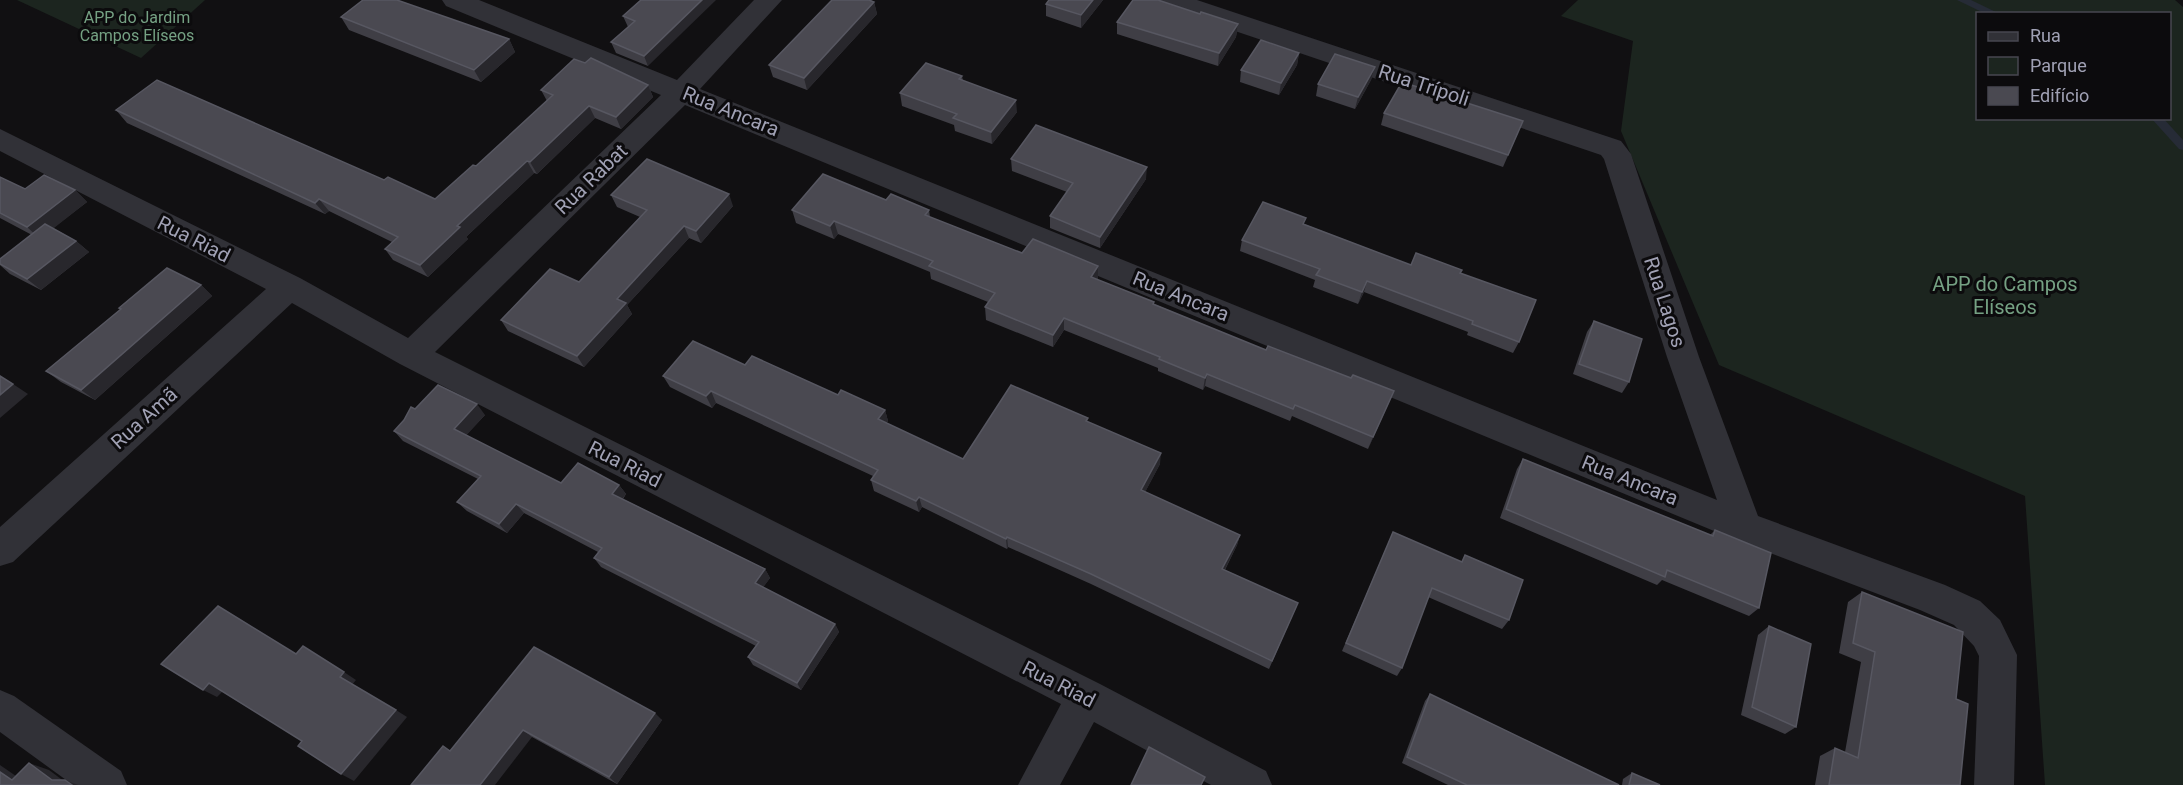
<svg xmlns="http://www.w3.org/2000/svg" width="2183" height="785" viewBox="0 0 2183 785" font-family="Roboto,sans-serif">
<rect width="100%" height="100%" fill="#111012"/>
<g fill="#1c251f" fill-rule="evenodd">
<polygon points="17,0 205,0 141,58"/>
<path d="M1578,0H2175L2183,7V785H2045L2025,496L1719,365L1621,131L1633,41L1561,16ZM1978,14H2170V118H1978Z"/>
</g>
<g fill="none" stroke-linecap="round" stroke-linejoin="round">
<g fill="#262b36" fill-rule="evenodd">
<polygon points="1957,0 1971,0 2000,14 1986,14"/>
<polygon points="2151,118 2163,118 2183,140 2183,150 2179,149"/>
</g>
<g fill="#313137" fill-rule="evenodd">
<polygon points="442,0 479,0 677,80 754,0 782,0 700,89 1717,500 1667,357 1604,159 1601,155 1161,6 1157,0 1197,0 1621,141 1631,154 1699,357 1758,516 1945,585 1980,601 2000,620 2017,655 2014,785 1974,785 1979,656 1974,646 1954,625 1920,610 1731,538 685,105 435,352 1100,684 1266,771 1272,785 1211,785 1094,722 1060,785 1018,785 1061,704 400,364 292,303 13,562 0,566 0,527 266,289 0,151 0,129 300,278 408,338 661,95 446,6"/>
<polygon points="0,690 14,696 121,771 127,785 73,785 0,732"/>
</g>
</g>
<g fill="#3f3e45">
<polygon points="641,0 648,66 616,53 611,42 628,27 623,16"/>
<polygon points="1103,0 1081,28 1046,16 1046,4"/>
<polygon points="874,2 877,14 807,90 773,77 769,65"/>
<polygon points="341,17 509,39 515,52 481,82 349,30"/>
<polygon points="1117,22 1238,24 1236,37 1218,66 1117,34"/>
<polygon points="1299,53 1297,65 1279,95 1240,82 1241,70"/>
<polygon points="585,63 648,85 653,97 621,129 595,118 537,174 534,173 466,237 468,239 428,277 393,260 385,249 392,242 329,211 325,214 127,123 116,110 384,180 435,199 476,166 547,101 541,90"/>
<polygon points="1375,67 1371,80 1355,109 1316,96 1318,84"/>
<polygon points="962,76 963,81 1017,112 992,144 955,131 954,125 902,106 900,93"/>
<polygon points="1384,113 1523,121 1503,167 1381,125"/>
<polygon points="1011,159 1146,179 1100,248 1050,228 1050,216 1067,192 1012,171"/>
<polygon points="0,177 25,189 75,190 87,202 53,228 76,241 89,252 41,290 10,274 0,265 0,259 32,235 0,218"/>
<polygon points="611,195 733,206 701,243 689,238 627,305 632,314 584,367 508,331 501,320 579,282 640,217 617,207"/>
<polygon points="886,200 929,210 930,217 1022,253 1098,278 1097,280 1154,302 1154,304 1266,350 1351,378 1394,391 1368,449 1292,416 1290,421 1205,386 1203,390 1158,371 1158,368 1064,330 1053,347 986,320 985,307 988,302 931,279 930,272 838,234 834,239 796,223 792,210"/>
<polygon points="1304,224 1411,265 1460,273 1519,342 1513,353 1467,335 1468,332 1364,292 1358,304 1313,287 1315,280 1240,251 1242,240"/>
<polygon points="201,285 212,296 95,400 61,382 46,371"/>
<polygon points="1594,321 1629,382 1622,393 1573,374 1587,332"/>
<polygon points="745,365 885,410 888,421 886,423 963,459 1088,422 1160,464 1145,492 1240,535 1237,545 1225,570 1298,603 1269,669 1091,584 1008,547 1007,549 922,507 919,512 874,491 871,480 873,476 716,403 712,408 670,387 663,376"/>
<polygon points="415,409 485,415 466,435 561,483 619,485 626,494 623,499 765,569 770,578 763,587 835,624 839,632 801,690 753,665 748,657 756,646 601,567 594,558 598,552 524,513 507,533 467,511 457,502 478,479 403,441 394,431"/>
<polygon points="1523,459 1710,535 1715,530 1759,608 1749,616 1662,580 1657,585 1500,518 1517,469"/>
<polygon points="1393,532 1461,562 1465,555 1509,620 1502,629 1428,597 1402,668 1397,676 1342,651"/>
<polygon points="1862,592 1956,699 1960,785 1815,785 1820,756 1835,748 1845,752 1861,662 1839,653 1848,602"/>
<polygon points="1769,626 1796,727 1785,734 1741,715 1758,635"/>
<polygon points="534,647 662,720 617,784 532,737 450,751"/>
<polygon points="1430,694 1619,785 1448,785 1402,763 1425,701"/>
<polygon points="1632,773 1660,785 1622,785 1623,779"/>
</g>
<g fill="#28272c">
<polygon points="702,0 716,0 648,66 644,56"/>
<polygon points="1093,0 1103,0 1081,28 1081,15"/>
<polygon points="874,2 877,14 807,90 804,78"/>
<polygon points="1238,24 1236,37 1218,66 1219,53"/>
<polygon points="509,39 515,52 481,82 474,70"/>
<polygon points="1299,53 1297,65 1279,95 1281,83"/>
<polygon points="1375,67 1371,80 1355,109 1358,97"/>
<polygon points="648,85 653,97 621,129 616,117"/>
<polygon points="1016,100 1017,112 992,144 991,132"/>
<polygon points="589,106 595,118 537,174 530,162"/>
<polygon points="527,161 534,173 466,237 468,239 428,277 420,265 457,226"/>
<polygon points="1147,167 1146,179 1100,248 1100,237"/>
<polygon points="75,190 87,202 40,239 27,227"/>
<polygon points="729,194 733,206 701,243 696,231"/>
<polygon points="319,199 329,211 325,214 315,203"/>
<polygon points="834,221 838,234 834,239 830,226"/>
<polygon points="684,226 689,238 627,305 632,314 584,367 577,356 617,299"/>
<polygon points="76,241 89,252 41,290 27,279"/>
<polygon points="1098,266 1098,278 1091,290 1091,277"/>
<polygon points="1367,281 1364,292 1358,304 1362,292"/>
<polygon points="201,285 212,296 95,400 81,390"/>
<polygon points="1064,318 1064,330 1053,347 1053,335"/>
<polygon points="1207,374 1205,386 1203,390 1205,378"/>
<polygon points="13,384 28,394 0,418 0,395"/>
<polygon points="711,391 716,403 712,408 706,396"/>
<polygon points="1394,391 1389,403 1368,449 1373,437"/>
<polygon points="477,404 485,415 463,439 454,429"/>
<polygon points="885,410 888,421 881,430 878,419"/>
<polygon points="1161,453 1160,464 1141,500 1141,490"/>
<polygon points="619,485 626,494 619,503 612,494"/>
<polygon points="919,497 922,507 919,512 916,501"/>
<polygon points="516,504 524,513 507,533 499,524"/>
<polygon points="1240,535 1237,545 1220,579 1222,569"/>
<polygon points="1007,537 1008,547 1007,549 1006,539"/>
<polygon points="765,569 770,578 760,592 755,583"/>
<polygon points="835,624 839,632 801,690 797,683"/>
<polygon points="344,672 356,680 352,685 340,677"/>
<polygon points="209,683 223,691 217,697 203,690"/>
<polygon points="396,710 407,717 354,781 341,774"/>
<polygon points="655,713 662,720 617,784 609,777"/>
<polygon points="523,730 532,737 495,785 480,785"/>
<polygon points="29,763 49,770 69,785 52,780"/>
<polygon points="0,765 29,785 12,780 0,772"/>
<polygon points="65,780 78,785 72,785"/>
</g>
<g fill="#4a4951" stroke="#575761" stroke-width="1.5">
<polygon points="363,0 397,0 509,39 474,70 341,17"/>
<polygon points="641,0 702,0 644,56 611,42 635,21 623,16"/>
<polygon points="832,0 869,0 874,2 804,78 769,65"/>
<polygon points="1049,0 1093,0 1081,15 1046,4"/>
<polygon points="1133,0 1158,0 1200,14 1201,12 1238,24 1219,53 1117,22"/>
<polygon points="1261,40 1299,53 1281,83 1241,70"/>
<polygon points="1335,54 1375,67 1358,97 1318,84"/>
<polygon points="591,58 648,85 616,117 589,106 530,162 527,161 457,226 460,227 420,265 385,249 398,237 319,199 315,203 116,110 157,80 384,180 388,177 435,199 473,165 476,166 553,95 541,90 574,59 585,63"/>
<polygon points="926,63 962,76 959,79 1016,100 991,132 953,118 957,114 900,93"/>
<polygon points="1402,82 1523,121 1508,155 1384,113"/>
<polygon points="1036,125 1147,167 1100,237 1050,216 1073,183 1011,159"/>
<polygon points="647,159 729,194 696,231 684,226 617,299 626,303 577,356 501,320 550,269 579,282 647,210 611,195"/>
<polygon points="823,174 886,200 891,194 929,210 925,215 1022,253 1033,239 1098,266 1091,277 1154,302 1153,304 1266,350 1268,346 1351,378 1353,375 1394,391 1373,437 1295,405 1293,409 1207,374 1205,378 1159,359 1160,357 1064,318 1053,335 985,307 995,293 929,266 933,261 834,221 830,226 792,210"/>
<polygon points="44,175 75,190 27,227 0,213 0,177 25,189"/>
<polygon points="1263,202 1306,218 1303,224 1411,265 1416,253 1462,270 1460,273 1536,300 1519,342 1472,324 1473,321 1367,281 1362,292 1316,275 1320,269 1242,240"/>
<polygon points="45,224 76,241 27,279 0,264 0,259"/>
<polygon points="167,268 201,285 81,390 46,371 121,309 119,308"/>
<polygon points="1594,321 1642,339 1629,382 1579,364"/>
<polygon points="693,341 745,365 752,356 838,395 841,390 885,410 878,419 963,459 1011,385 1088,418 1086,421 1161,453 1141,490 1240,535 1222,569 1298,603 1272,661 1091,574 1007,537 1006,539 919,497 916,501 871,480 878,470 711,391 706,396 663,376"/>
<polygon points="0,376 13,384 0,395"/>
<polygon points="438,385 477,404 454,429 561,483 578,463 619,485 612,494 765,569 755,583 835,624 797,683 748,657 759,642 594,558 602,548 516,504 499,524 457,502 481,476 394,431 404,420 411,407 415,409"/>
<polygon points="1523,459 1713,536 1715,530 1771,553 1759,608 1667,570 1665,577 1506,509"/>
<polygon points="1393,532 1462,562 1465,555 1523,580 1509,620 1432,588 1402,668 1346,643"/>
<polygon points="1862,592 1963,632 1956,699 1968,704 1960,785 1829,785 1835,748 1858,758 1875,652 1853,643"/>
<polygon points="218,606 296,654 303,646 344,672 340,677 396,710 341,774 298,746 302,741 209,683 203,690 161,664"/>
<polygon points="1769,626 1811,644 1796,727 1752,707"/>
<polygon points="534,647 655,713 609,777 523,730 480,785 411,785 443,746 450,751"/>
<polygon points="1430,694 1619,785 1467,785 1407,757"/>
<polygon points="1149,747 1205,777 1201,785 1131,785"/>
<polygon points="29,763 52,780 65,780 72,785 0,785 0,772 12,780"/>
<polygon points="1632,773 1660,785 1629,785"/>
</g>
<g text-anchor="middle" stroke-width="6" stroke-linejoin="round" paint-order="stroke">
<g font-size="16" fill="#75a183" stroke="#0c0b0d">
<text x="137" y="23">APP do Jardim<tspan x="137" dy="18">Campos Elíseos</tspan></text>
</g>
<g font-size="20" fill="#a0a1b4" stroke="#0c0b0d">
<text transform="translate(1424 85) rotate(18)" y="7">Rua Trípoli</text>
<text transform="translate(731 111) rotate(22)" y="7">Rua Ancara</text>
<text transform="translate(591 179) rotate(-44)" y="7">Rua Rabat</text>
<text transform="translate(194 239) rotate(27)" y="7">Rua Riad</text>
<text transform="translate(1181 296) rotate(22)" y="7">Rua Ancara</text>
<text transform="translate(1665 302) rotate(72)" y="7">Rua Lagos</text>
<text transform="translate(144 418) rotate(-42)" y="7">Rua Amã</text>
<text transform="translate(625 464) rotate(27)" y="7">Rua Riad</text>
<text transform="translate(1630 480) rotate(22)" y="7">Rua Ancara</text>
<text transform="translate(1059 684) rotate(27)" y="7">Rua Riad</text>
</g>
<g font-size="20" fill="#75a183" stroke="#0c0b0d">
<text x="2005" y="291">APP do Campos<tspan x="2005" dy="23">Elíseos</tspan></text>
</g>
</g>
<rect x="1976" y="12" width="195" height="108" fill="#0c0b0d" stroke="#474750" stroke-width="1.5"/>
<rect x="1988" y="32" width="30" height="9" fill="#313137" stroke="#474750" stroke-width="1.5"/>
<text x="2030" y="42" font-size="18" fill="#a0a1b4">Rua</text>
<rect x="1988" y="57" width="30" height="18" fill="#1c251f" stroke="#474750" stroke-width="1.5"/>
<text x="2030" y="72" font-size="18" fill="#a0a1b4">Parque</text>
<rect x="1988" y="87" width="30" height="18" fill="#4a4951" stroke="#474750" stroke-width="1.5"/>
<text x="2030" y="102" font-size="18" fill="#a0a1b4">Edifício</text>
</svg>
